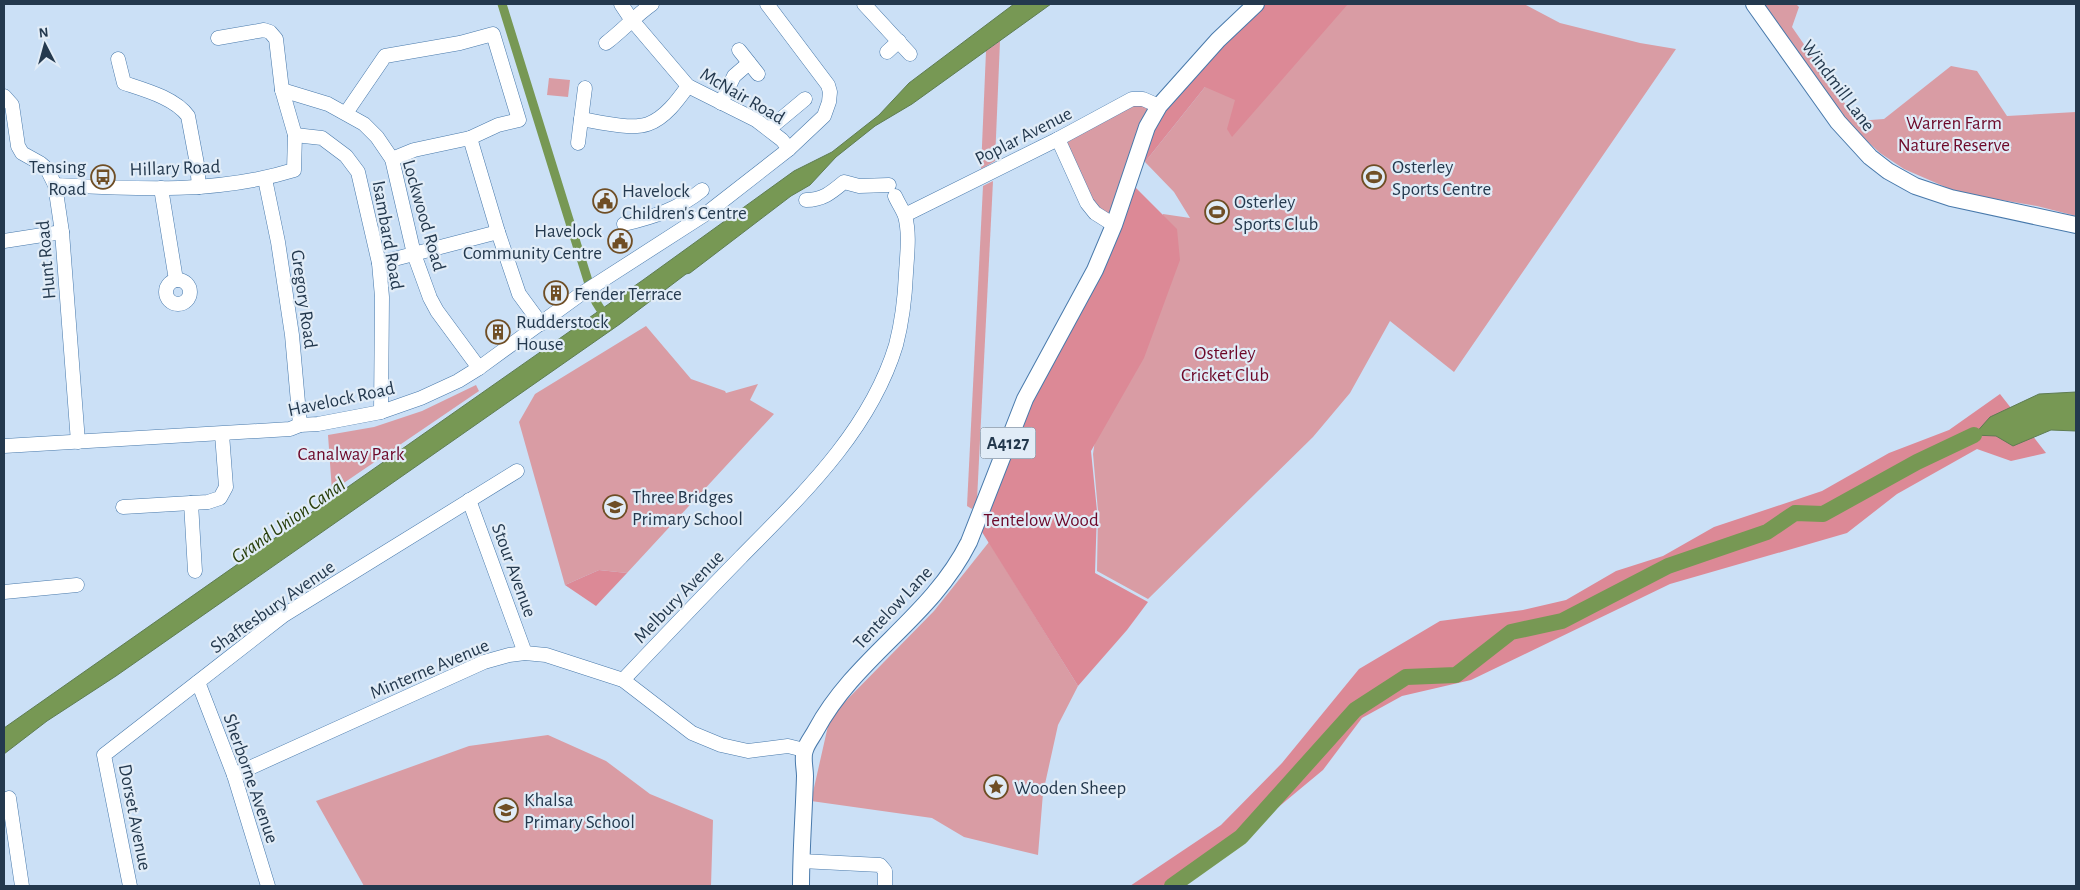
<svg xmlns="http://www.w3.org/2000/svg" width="2080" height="890" viewBox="0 0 2080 890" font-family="'Alegreya Sans',sans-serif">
<rect width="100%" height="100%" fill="#cbe0f6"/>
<g fill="#d99ca4">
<polygon points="1304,4 1524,4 1560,23 1640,43 1676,49 1454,372 1390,321 1350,393 1313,437 1148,599 1097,571 1098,511 1093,454 1108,349 1163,214 1190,218 1174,192 1145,162 1205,87"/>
<polygon points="1762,4 1796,4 1799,7 1792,27 1857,121 1884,119 1951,66 1977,71 2007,116 2076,112 2076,216 2037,206 1977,196 1950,189 1904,169 1880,153 1851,126"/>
<polygon points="1000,41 995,161 981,169 986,51"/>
<polygon points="549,78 570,80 568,97 547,95"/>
<polygon points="1132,99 1159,106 1114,225 1095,213 1058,139"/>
<polygon points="993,181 977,500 972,509 967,506 983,186"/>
<polygon points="646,326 691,379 725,391 726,393 758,384 750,400 774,414 627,573 599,570 565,585 519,422 535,394"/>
<polygon points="476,385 479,391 332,491 328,435 374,427 422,411"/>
<polygon points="989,542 1078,686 1058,725 1043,793 1038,855 964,837 932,818 811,801 830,717 934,611"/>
<polygon points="548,735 606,761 650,794 713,820 711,886 364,886 316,801 469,746"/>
</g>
<g fill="#dc8996">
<polygon points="1265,4 1348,4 1232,137 1227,129 1235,100 1205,87 1145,162 1141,152 1150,125 1217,48"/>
<polygon points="1132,184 1177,229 1180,260 1144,358 1091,451 1097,511 1095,573 1148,602 1127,630 1078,686 977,524 1001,462 1076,321"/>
<polygon points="2000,394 2046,453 2011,461 1977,449 1897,494 1847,533 1670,584 1471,680 1402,696 1362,718 1323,770 1270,814 1172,886 1130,886 1221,825 1282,763 1359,669 1440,621 1523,610 1566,600 1616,571 1663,556 1714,527 1822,491 1889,453 1949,430"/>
<polygon points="599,570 627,573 596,606 565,585"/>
</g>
<g fill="#779854" stroke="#5e7c52">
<polygon points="1014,4 1051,4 912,104 875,126 836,157 810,185 791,196 690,273 686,274 620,324 116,676 47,721 4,754 4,728 643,280 794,171 832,152 879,115 909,83"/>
<polygon points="2076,392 2076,431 2051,430 2013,446 1996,436 1974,435 1990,417 2039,394"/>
</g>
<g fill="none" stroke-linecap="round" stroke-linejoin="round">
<polyline stroke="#779854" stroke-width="9" points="502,4 589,284 596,302 606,318"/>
<polyline stroke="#779854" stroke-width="16" points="1172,886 1241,837 1355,710 1406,677 1456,675 1511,632 1562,621 1668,566 1767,532 1795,513 1823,514 1917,462 1974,435"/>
<g stroke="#4879ab" stroke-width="15">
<g id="minor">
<polyline points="621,4 631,19 688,86 756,120 782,140 789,149"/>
<polyline points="864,4 910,54"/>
<path d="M606,43C622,31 635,16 652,4"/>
<polyline points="739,50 758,74"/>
<polyline points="887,52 899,41"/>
<path d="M118,59L124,83C145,90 175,98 188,116L197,164L199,187"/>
<polyline points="282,90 328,104 364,124 377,137 392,159 414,254 430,298 437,311 479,368"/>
<polyline points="4,96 12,105 18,146 22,153 40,163 47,169 55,185 62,232 78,442"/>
<polyline points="721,103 734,76 749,63"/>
<polyline points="346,113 385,56 460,43 493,34 519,120 498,125 470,138"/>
<path d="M581,119C599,122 631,130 648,124C665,118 678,100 688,86"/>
<polyline points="769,129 805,99"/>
<polyline points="295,135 322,138 346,156 358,172 379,263 382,297 381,412"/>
<polyline points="1058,139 1087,203 1095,213 1114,225"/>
<polyline points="578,143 585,88"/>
<polyline points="392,159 414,150 470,138 498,232 519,294 541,324"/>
<polyline points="265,179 278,242 292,335 300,425"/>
<path d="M55,185C135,189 217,194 294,170L295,135L282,90L276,39L270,32L264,30L218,38"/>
<polyline points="161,188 176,280"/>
<path d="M806,200C823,200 832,192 844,182L859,186L889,185"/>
<polyline points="905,215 1058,139 1132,99 1143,99 1159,106"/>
<path d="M624,224C653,217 679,209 702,190"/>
<polyline points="4,241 62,232"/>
<polyline points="379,263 498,232"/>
<circle cx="178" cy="292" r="12"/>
<polyline points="4,446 290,429 300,425 318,424 381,412 421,398 458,381 479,368 578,296 707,213 789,149 824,116 829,102 830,92 828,85 767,4"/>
<polyline points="469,500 525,653"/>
<polyline points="191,503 195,571"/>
<polyline points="123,507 208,502 220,498 226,487 222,434"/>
<polyline points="4,592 77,585"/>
<path d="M623,680C662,639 701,598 741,557C802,495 870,431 896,345C902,322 905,297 906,273C907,255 910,234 905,216C903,210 898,203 895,196"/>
<polyline points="198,682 234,775 268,886"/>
<polyline points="234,775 484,662 509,655 525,653 546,655 623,680 692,733 721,745 748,751 788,746 804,750"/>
<polyline points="9,798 22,886"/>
<polyline points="801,861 880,865 885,871 885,886"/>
<polyline points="130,886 104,755 284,615 517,471"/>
</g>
</g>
<g stroke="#4879ab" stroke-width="18">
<g id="major">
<polyline points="1754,4 1838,122 1870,157 1888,171 1915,186 1951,198 2076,225"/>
<path d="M801,886C801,849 804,813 805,776C805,768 802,757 805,750C807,743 813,736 816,730C856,656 931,618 969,542L1025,399L1095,270L1114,225L1147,127L1159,106L1218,40L1256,4"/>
</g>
</g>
<use href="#minor" stroke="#fff" stroke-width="14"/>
<use href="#major" stroke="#fff" stroke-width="16"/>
</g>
<defs>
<g id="bus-ring" transform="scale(1.25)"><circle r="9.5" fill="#e1ecf7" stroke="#6f4e25" stroke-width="1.5"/><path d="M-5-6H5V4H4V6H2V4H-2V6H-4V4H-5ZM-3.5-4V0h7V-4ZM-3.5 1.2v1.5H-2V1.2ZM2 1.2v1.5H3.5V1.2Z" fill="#6f4e25"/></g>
<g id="stadium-ring" transform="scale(1.25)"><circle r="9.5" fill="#e1ecf7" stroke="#6f4e25" stroke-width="1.5"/><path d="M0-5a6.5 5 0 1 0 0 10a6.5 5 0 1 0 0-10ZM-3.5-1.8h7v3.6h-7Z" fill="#6f4e25"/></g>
<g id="civic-ring" transform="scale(1.25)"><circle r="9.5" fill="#e1ecf7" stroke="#6f4e25" stroke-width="1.5"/><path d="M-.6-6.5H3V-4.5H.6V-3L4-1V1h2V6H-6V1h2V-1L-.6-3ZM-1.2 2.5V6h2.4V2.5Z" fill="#6f4e25"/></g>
<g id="building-ring" transform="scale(1.25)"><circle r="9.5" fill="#e1ecf7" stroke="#6f4e25" stroke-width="1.5"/><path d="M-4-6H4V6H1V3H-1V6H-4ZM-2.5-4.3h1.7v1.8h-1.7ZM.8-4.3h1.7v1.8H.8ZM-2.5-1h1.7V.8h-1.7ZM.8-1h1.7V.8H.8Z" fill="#6f4e25"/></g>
<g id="school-ring" transform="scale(1.25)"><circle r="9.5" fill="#e1ecf7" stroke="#6f4e25" stroke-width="1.5"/><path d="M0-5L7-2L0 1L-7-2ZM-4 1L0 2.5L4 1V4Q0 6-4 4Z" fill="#6f4e25"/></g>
<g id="sight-ring" transform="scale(1.25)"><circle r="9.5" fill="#e1ecf7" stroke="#6f4e25" stroke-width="1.5"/><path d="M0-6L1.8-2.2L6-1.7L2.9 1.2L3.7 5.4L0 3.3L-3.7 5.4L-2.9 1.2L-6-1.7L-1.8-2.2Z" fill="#6f4e25"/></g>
</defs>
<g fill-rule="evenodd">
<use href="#bus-ring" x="103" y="177"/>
<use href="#stadium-ring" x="1374" y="177"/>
<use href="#civic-ring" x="605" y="201"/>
<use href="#stadium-ring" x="1217" y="212"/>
<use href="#civic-ring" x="620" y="241"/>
<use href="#building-ring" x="556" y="293"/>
<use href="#building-ring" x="498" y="332"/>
<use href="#school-ring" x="615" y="507"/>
<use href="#sight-ring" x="996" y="787"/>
<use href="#school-ring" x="506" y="810"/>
</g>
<g text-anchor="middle" stroke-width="4.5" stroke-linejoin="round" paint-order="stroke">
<rect fill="#e1ecf7" stroke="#5d6f81" stroke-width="1" x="980.5" y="427.5" width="55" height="31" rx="4"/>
<g font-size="18" font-weight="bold" fill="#24394e">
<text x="1008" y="449">A4127</text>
</g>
<g font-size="19" fill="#24394e" stroke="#e1ecf7">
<text transform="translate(1839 85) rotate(53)" y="7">Windmill Lane</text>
<text transform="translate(743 95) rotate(30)" y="7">McNair Road</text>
<text transform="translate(1023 135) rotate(-27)" y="7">Poplar Avenue</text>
<text transform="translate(175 167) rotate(-2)" y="7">Hillary Road</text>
<text transform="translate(425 215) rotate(74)" y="7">Lockwood Road</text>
<text transform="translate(389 235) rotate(80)" y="7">Isambard Road</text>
<text transform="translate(45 260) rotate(-95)" y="7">Hunt Road</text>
<text transform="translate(305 299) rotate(82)" y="7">Gregory Road</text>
<text transform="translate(341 398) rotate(-12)" y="7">Havelock Road</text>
<text transform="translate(515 570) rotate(70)" y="7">Stour Avenue</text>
<text transform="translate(678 596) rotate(-46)" y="7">Melbury Avenue</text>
<text transform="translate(272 606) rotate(-35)" y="7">Shaftesbury Avenue</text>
<text transform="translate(892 607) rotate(-47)" y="7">Tentelow Lane</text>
<text transform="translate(429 668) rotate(-23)" y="7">Minterne Avenue</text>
<text transform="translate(252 778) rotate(71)" y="7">Sherborne Avenue</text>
<text transform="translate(136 817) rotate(79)" y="7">Dorset Avenue</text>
</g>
<g font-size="19" fill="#6d0829" stroke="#e1ecf7">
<text x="1954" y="129">Warren Farm<tspan x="1954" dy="22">Nature Reserve</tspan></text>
<text x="1225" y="359">Osterley<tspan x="1225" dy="22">Cricket Club</tspan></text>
<text x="351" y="460">Canalway Park</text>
<text x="1041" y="526">Tentelow Wood</text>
</g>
<g font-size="19" fill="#24394e" stroke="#e1ecf7" text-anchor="start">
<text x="86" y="173" text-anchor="end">Tensing<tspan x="86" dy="22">Road</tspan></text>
<text x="1392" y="173">Osterley<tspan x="1392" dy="22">Sports Centre</tspan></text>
<text x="622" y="197">Havelock<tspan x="622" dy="22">Children's Centre</tspan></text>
<text x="1234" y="208">Osterley<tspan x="1234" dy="22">Sports Club</tspan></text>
<text x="602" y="237" text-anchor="end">Havelock<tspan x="602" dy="22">Community Centre</tspan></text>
<text x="574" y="300">Fender Terrace</text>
<text x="516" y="328">Rudderstock<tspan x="516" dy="22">House</tspan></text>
<text x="632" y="503">Three Bridges<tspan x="632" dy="22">Primary School</tspan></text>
<text x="1014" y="794">Wooden Sheep</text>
<text x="524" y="806">Khalsa<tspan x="524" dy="22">Primary School</tspan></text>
</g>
<g font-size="20" font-style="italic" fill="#293f0c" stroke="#e1ecf7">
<text transform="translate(288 520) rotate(-35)" y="7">Grand Union Canal</text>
</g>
</g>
<rect width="2080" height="890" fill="none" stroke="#24394e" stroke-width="10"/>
<g transform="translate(45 45) rotate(354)" stroke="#e1ecf7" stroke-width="4" paint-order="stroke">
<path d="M0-4L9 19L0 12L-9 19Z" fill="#24394e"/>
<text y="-8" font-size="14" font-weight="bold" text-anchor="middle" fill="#24394e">N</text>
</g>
</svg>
